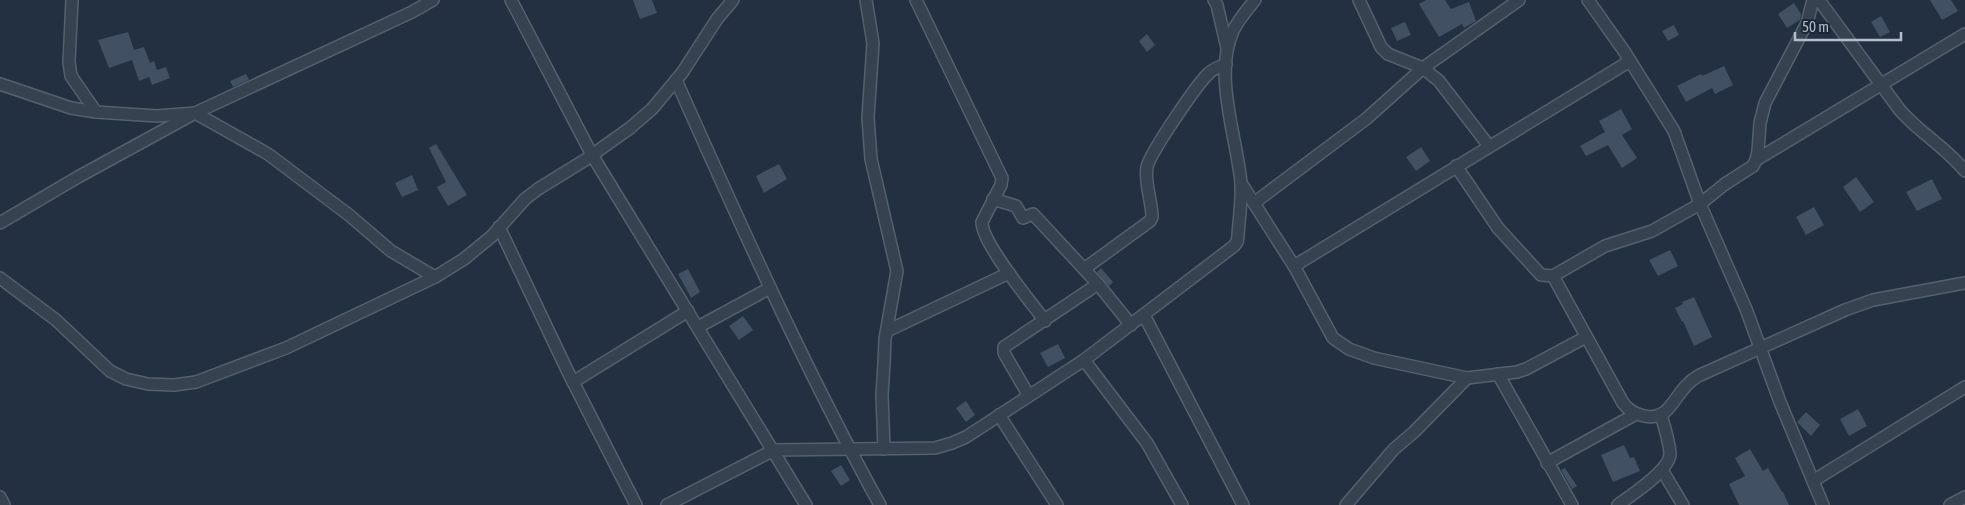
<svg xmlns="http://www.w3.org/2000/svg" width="1965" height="505" viewBox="0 0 1965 505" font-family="'Asap Condensed',sans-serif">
<rect width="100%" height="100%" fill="#223041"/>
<g fill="#415063">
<polygon points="633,0 652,0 657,13 640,19"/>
<polygon points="1426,0 1445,0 1451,9 1469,2 1476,21 1464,28 1462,24 1439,37 1419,4"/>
<polygon points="1930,0 1951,0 1958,11 1942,20"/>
<polygon points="1794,3 1801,14 1800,20 1787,28 1778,14"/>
<polygon points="1881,16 1890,32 1880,37 1871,22"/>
<polygon points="1405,22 1411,35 1397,41 1391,28"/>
<polygon points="1674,25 1679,35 1668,41 1662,31"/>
<polygon points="128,32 134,50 144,47 150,63 154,61 157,70 166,67 170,78 152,85 149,77 139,81 132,60 109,68 98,40"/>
<polygon points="1147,34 1155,45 1147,52 1139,41"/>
<polygon points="1724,66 1733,85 1715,94 1712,88 1686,102 1677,86 1701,74 1702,76"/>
<polygon points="246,74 249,80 233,87 230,81"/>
<polygon points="1621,109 1632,129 1622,135 1637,158 1622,168 1608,145 1586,156 1580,146 1605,132 1599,121"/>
<polygon points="436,144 467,195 448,206 437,187 446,182 429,148"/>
<polygon points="1421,147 1430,161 1416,171 1406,157"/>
<polygon points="779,164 787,179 764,193 756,176"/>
<polygon points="412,175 418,190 402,197 395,183"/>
<polygon points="1856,177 1874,202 1860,212 1843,187"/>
<polygon points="1932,179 1942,199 1917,211 1906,192"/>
<polygon points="1814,207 1824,225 1806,235 1796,217"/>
<polygon points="1670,250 1678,266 1658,276 1649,260"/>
<polygon points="1101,268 1113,282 1109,286 1097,272"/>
<polygon points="688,269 700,292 691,298 678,274"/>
<polygon points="1694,297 1712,337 1694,346 1683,321 1682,322 1675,308 1683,304 1682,302"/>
<polygon points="743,316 753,330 739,340 729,326"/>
<polygon points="1058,344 1065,358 1048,367 1040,353"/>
<polygon points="966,401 975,415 966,422 956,408"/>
<polygon points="1858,409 1867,426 1849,436 1840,419"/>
<polygon points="1806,412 1820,425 1811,436 1797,422"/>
<polygon points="1624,445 1630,458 1634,457 1640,471 1613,482 1601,455"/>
<polygon points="1750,449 1763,471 1768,468 1782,492 1783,492 1789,505 1739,505 1729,484 1745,476 1735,458"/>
<polygon points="841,465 850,480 841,486 831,471"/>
<polygon points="1565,468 1577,486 1572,489 1561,470"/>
</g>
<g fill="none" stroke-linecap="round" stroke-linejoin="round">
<g stroke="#55606e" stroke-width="14">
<g id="street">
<polyline points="72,0 69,62 71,76 96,112"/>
<polyline points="511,0 592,155 806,505"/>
<polyline points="866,0 873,43 868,118 871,159 897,271 885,339 884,363 882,395 884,449"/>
<path d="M916,0L1002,178L1001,185L982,222C981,242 1031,302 1045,321"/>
<polyline points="1214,0 1217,5 1227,48"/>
<polyline points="1359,0 1381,47 1388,54 1423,68 1439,81 1489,146"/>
<polyline points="1588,0 1624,51 1674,131 1700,204 1746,309 1780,402 1823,505"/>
<path d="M1819,0L1899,109C1918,132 1946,147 1965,171"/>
<path d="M676,80C740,224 804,367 880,505"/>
<polyline points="0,84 71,108 96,112 157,116 195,113 268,154 349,215 391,251 435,277"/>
<polyline points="1756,160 1965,34"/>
<polyline points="1456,166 1498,228 1541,275 1553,276 1605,246 1652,231 1700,204 1725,184 1753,166 1756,160 1758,151 1760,123 1765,103 1807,23 1813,0"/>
<polyline points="1241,183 1294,266 1333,338 1349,349 1374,358 1467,378"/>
<polyline points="993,199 1016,206 1023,218 1033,214 1098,284 1131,325"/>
<polyline points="1254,203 1366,119 1423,68 1519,0"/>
<polyline points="0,223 78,177 195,113 412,12 433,0"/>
<polyline points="499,227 568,372 636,505"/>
<polyline points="1294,266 1630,61"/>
<path d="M1084,269L1150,221L1152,217C1152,201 1144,182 1147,167C1150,153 1197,84 1209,73C1214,68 1220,67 1226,64"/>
<path d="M1553,276L1623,403C1632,415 1654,423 1667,410C1678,398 1683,385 1698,376L1845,310L1873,300L1965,283"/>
<polyline points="0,278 56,320 110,371 126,379 148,384 174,385 196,382 286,348 435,277 464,259 492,236 525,199 538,189 585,160 630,128 652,109 682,73 717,19 733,0"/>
<polyline points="1144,315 1243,505"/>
<polyline points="698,327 770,288"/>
<polyline points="887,331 1009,273"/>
<polyline points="1084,360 1147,443 1182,505"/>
<polyline points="1498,374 1572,505"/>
<polyline points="573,382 688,311"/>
<polyline points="1029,396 1004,353 1004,347 1098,284"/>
<polyline points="999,415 1057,505"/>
<polyline points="1547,463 1636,414"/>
<polyline points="1662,470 1683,505"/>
<polyline points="1813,481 1965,387"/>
<polyline points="0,497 4,505"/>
<path d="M667,505L774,450L935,448L952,443L966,437L1084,360L1234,246L1237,242L1238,236C1239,219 1242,200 1241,183C1237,138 1213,75 1233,31C1238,20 1247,10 1255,0"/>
<polyline points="1346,505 1394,449 1414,432 1467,378 1517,372 1526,369 1586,337"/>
<path d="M1618,505C1631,495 1671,470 1670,453C1669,440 1664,427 1661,414"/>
<polyline points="1950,505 1965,497"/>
</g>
</g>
<use href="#street" stroke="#374250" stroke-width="11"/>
</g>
<path d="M1795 32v8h106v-8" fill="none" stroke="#b3bdcb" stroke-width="2.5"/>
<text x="1802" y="32" font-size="15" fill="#b3bdcb" stroke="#1c2735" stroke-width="4" paint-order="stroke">50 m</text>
</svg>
